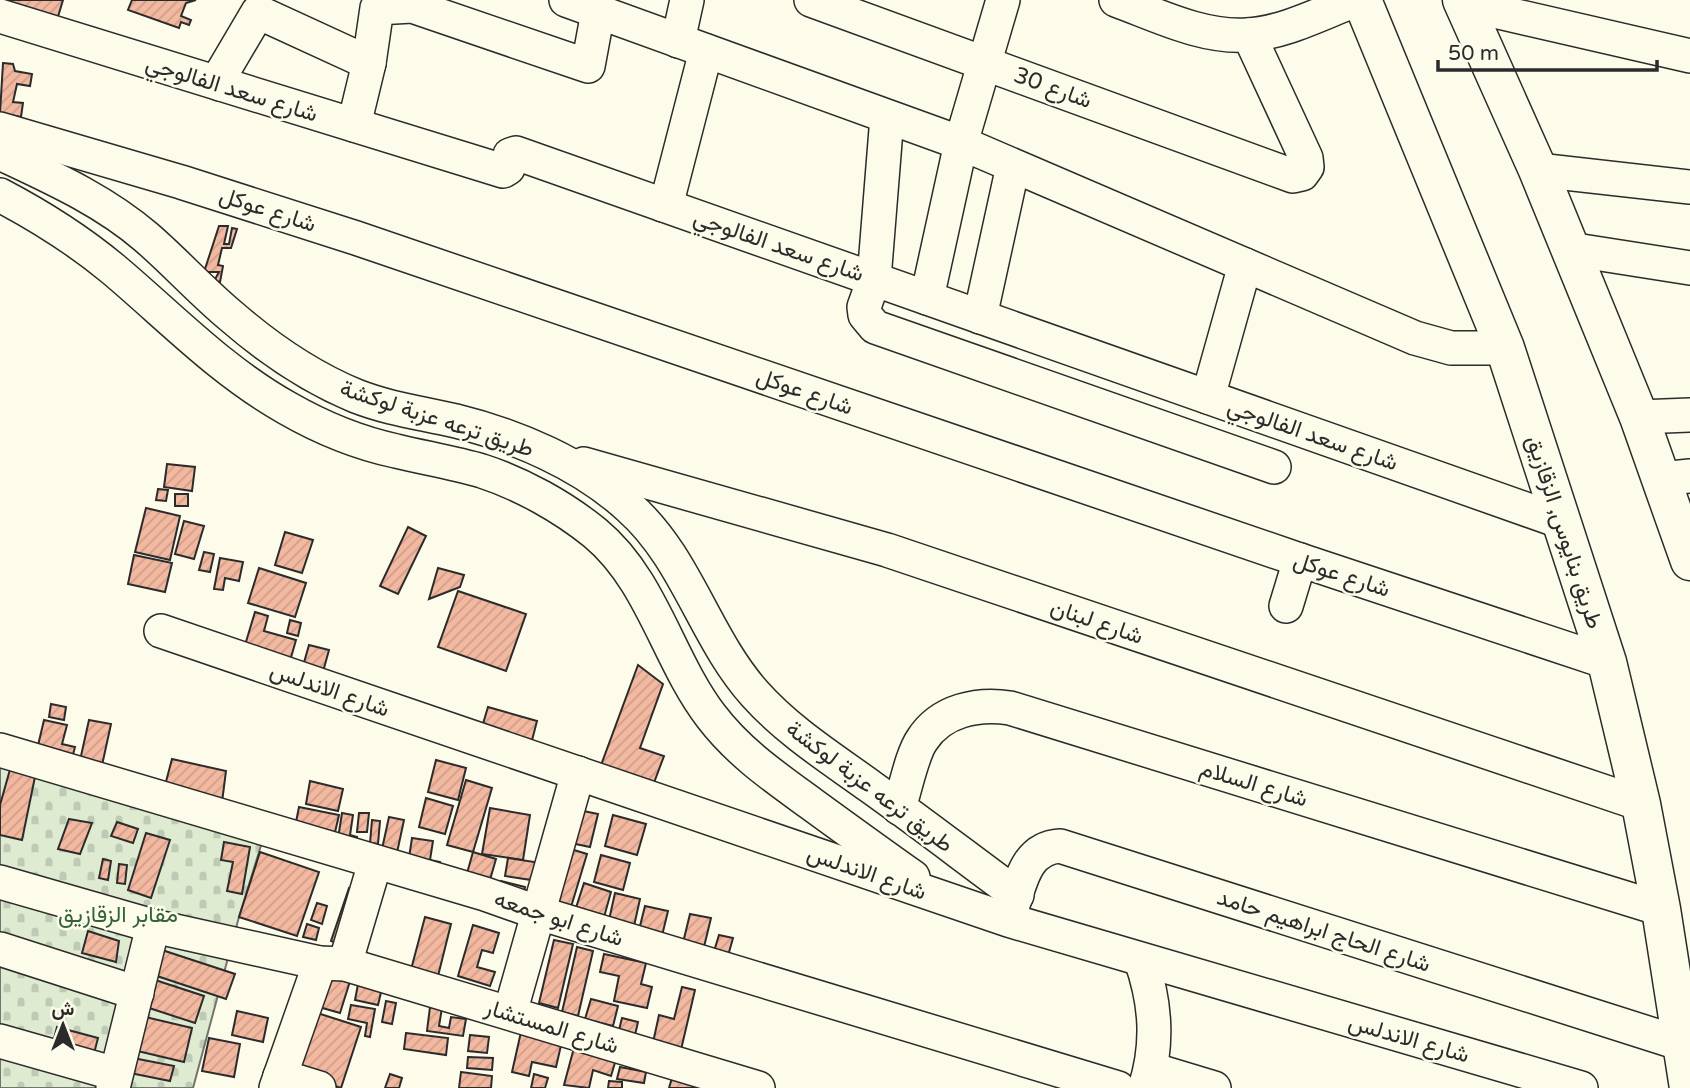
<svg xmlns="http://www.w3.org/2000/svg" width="1690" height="1088" viewBox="0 0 1690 1088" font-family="'Varela Round',Vazirmatn,sans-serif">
<defs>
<pattern id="cemetery-stones" width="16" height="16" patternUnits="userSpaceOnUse" patternTransform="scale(1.75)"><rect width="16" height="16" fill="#deebd1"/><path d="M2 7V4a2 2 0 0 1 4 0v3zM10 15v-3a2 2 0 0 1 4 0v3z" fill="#bfcab4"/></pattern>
<pattern id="building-hatch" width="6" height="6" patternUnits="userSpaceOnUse" patternTransform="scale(1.75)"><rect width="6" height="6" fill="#f2b8a0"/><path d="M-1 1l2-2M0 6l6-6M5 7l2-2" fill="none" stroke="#d09e8a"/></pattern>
</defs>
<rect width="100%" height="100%" fill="#fdfbea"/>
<polygon fill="url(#cemetery-stones)" stroke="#74746e" stroke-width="2" points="0,763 266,829 239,917 193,1088 0,1088"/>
<g fill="url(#building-hatch)" stroke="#2b2b2b" stroke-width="2">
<polygon points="1,0 63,0 57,20"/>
<polygon points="132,0 196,0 186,3 181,16 191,20 189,25 181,22 179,28 128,10"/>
<polygon points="3,63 13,64 15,71 32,74 30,86 17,84 13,102 23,103 21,117 0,113"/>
<polygon points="219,226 228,226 224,244 229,244 232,228 237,229 231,248 222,248 218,265 223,266 220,282 214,281 219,272 204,272"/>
<polygon points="167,464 195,467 192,491 164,487"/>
<polygon points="158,489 168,490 166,501 156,500"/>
<rect x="175" y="494" width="13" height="12"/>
<polygon points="146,508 180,516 170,560 135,552"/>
<polygon points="184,521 204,526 194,559 175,554"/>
<polygon points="408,527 426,536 398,594 380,586"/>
<polygon points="285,532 313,540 302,573 275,565"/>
<polygon points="204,552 214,554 210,572 199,570"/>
<polygon points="134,555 172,563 165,592 128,584"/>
<polygon points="220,558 243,562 239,581 225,578 223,590 214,589"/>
<polygon points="259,568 306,583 295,617 248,603"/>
<polygon points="438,568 464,575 460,587 429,599"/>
<polygon points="458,591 526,614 506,671 438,647"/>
<polygon points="255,612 268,616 264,631 296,640 288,668 242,655"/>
<polygon points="290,620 301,623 298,636 287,633"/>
<polygon points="309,645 329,650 321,679 301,673"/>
<polygon points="638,665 663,684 640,748 664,756 649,796 597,776"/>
<polygon points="51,704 66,707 64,720 49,717"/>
<polygon points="488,707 537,721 529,752 479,737"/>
<polygon points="44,720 67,725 62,744 75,747 71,762 36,754"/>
<polygon points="89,720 111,724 101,770 79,765"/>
<polygon points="172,759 226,771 221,810 163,793"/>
<polygon points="436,760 466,768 458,800 428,792"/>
<polygon points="11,766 36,772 22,840 0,835 0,805"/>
<polygon points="466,780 492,788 473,852 447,845"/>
<polygon points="310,781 343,789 338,811 306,804"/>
<polygon points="426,798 453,806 445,834 419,827"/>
<polygon points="299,807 339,815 333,841 294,832"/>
<polygon points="490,808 530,815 523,860 482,854"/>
<polygon points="574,809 598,814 590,847 566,842"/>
<polygon points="342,813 353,815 350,835 357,837 355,848 337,845"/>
<polygon points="359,813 369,813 367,832 357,832"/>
<polygon points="613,815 646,824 637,855 605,846"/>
<polygon points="389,817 404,820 395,862 380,858"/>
<polygon points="69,819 92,823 80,854 58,849"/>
<polygon points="372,820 380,821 378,844 370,843"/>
<polygon points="117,822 138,829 133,843 111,836"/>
<polygon points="146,833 170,840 151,898 128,890"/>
<polygon points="412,838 433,841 430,860 440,862 438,876 407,871"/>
<polygon points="224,842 250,847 242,894 227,891 233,862 221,860"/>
<polygon points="564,847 587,854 568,917 545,910"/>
<polygon points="260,852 319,872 297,936 239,917"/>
<polygon points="473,852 496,859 487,890 464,884"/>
<polygon points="601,855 630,863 623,890 594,882"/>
<polygon points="508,858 541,863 538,881 505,876"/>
<polygon points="103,859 111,861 108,880 99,878"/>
<polygon points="119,864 127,865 125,884 117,883"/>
<polygon points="501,881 525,887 522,901 497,895"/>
<polygon points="584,883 611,892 601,928 573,917"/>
<polygon points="349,888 359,892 341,945 331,941"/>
<polygon points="615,893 640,899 632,935 607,929"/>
<polygon points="317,903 327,906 322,924 311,920"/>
<polygon points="645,906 668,911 660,944 637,938"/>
<polygon points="690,914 711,918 702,955 681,951"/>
<polygon points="425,917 451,924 436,984 409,977"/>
<polygon points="307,924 319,928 316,940 303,937"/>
<polygon points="473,925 499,933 493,953 482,950 477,967 495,972 490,986 458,976"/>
<polygon points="88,931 119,941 116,962 82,953"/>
<polygon points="719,935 733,938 726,963 712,958"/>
<polygon points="554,940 573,944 558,1008 539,1003"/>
<polygon points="577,947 593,951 578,1016 562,1012"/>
<polygon points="162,950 235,974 226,999 154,975"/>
<polygon points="604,954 646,963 641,984 652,987 647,1008 614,1001 619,976 600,972"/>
<polygon points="323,970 351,978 340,1013 312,1005"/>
<polygon points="149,978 204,996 195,1023 140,1005"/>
<polygon points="359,979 383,984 378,1005 355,1000"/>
<polygon points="682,987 695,990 680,1054 652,1047 659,1015 674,1019"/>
<polygon points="591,999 618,1006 613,1026 585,1019"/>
<polygon points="386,1001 396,1003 392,1024 382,1022"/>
<polygon points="351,1005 375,1009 370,1037 365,1036 367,1023 348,1019"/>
<polygon points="430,1007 442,1008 439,1026 449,1028 451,1017 466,1019 463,1036 427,1031"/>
<polygon points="308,1010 361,1027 341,1088 288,1070"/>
<polygon points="237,1011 268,1018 263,1042 232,1035"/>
<polygon points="137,1015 192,1028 184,1062 129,1049"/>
<polygon points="622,1018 638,1022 633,1044 619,1030"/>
<polygon points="57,1027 98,1038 92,1061 51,1050"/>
<polygon points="521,1032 562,1041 556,1067 532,1062 529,1076 512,1072"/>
<polygon points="406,1033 448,1038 446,1055 404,1049"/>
<polygon points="470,1035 489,1037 487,1053 468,1051"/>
<polygon points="209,1038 240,1044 234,1077 202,1071"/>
<polygon points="575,1044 617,1056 611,1076 593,1070 589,1088 564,1085"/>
<polygon points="128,1057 174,1066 170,1081 125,1072"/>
<polygon points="468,1057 493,1058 492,1070 467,1068"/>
<polygon points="620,1067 646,1072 644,1083 617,1079"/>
<polygon points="674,1071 705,1088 669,1088"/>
<polygon points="461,1072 492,1076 491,1088 459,1088"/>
<polygon points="390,1074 402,1078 399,1088 385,1088"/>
<polygon points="534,1074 548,1078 545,1088 531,1088"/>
<polygon points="609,1081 622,1082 622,1088 608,1088"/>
</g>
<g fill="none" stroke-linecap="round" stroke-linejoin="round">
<g stroke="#2b2b2b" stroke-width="36">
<g id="minor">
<polyline points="566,0 961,143 1415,338 1451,348 1505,348"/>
<polyline points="811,0 1293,176 1302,174 1307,167 1306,158 1249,35"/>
<path d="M1116,0C1157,15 1202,38 1247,35C1284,33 1321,13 1356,0"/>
<polyline points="1464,4 1690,56"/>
<polyline points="0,16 503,171 508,168 510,155 516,153 1562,522"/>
<polyline points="678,41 687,0"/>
<polyline points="220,84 222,73 258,12 369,63"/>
<polyline points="887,117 874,279 864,307 865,315 875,327 1274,467"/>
<polyline points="354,125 369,63 377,8 412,6 588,66 598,12"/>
<polyline points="0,129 181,182 356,238 1300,560 1607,662"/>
<path d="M0,153C51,177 103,200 146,237C175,262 201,291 231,316C269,349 310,377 356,396C389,409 422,413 456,421C517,436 582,464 629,507C687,558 704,637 755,694C788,731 831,758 871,787C920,822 968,859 1017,895"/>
<polyline points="1538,170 1690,187"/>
<path d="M0,195C40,216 78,240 113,269C170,317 221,371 287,408C320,427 359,443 396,451C425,458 454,463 482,471C522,484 563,507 595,533C652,580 668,660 711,716C739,753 776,778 813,805C846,829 879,853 913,877"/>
<polyline points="663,205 668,198 706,51"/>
<polyline points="1569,249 1690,268"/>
<polyline points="927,298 961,143 1003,0"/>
<polyline points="980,317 1013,166"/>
<polyline points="1208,397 1245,265"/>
<polyline points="1639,417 1690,415"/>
<polyline points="584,464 887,550 1641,804"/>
<polyline points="1661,479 1690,476"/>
<polyline points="1286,606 1300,560"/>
<polyline points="161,631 1008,920 1581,1088"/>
<polyline points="0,750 485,894 539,913 1118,1088"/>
<path d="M899,808C905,790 912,754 922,740C941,710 978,703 1010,708L1661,909"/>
<polyline points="0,882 153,926 113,1088"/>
<path d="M1010,914C1020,886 1024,848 1060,846L1682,1044"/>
<polyline points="153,926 320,963 345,964 758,1088"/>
<polyline points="0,949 137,993"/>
<path d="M1141,960C1156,1003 1159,1044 1145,1088"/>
<polyline points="345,964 375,863"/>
<polyline points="510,1013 578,773"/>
<polyline points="0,1041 116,1074"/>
<polyline points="1151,1069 1214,1088"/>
<polyline points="280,1076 319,1088"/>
<polyline points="276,1088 320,963"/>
</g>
</g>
<g stroke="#2b2b2b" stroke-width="41">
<g id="major">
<polyline points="1362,0 1505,348 1607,662 1641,804 1661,909 1689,1088"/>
<polyline points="1462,0 1538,170 1639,417 1690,561"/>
</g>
</g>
<use href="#minor" stroke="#fdfbea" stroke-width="33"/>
<use href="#major" stroke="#fdfbea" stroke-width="38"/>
</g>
<g text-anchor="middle" stroke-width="5" stroke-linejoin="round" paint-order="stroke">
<g font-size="23" fill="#2b2b2b" stroke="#fdfbea">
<text transform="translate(1053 87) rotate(20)" y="8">شارع 30</text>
<text transform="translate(232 88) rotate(17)" y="8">شارع سعد الفالوجي</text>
<text transform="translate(268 209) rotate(18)" y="8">شارع عوكل</text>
<text transform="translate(779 245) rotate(19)" y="8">شارع سعد الفالوجي</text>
<text transform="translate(805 391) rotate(19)" y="8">شارع عوكل</text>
<text transform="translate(437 418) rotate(18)" y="8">طريق ترعه عزبة لوكشة</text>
<text transform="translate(1313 434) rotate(19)" y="8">شارع سعد الفالوجي</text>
<text transform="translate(1565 532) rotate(72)" y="8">طريق بنايوس, الزقازيق</text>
<text transform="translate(1342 574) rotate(18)" y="8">شارع عوكل</text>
<text transform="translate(1097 621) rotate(19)" y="8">شارع لبنان</text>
<text transform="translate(330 689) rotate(19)" y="8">شارع الاندلس</text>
<text transform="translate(1254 783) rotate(17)" y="8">شارع السلام</text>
<text transform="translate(870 786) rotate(37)" y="8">طريق ترعه عزبة لوكشة</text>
<text transform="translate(867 872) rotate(19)" y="8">شارع الاندلس</text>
<text transform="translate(559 918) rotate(18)" y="8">شارع ابو جمعه</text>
<text transform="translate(1324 930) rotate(18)" y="8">شارع الحاج ابراهيم حامد</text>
<text transform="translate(552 1026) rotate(17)" y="8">شارع المستشار</text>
<text transform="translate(1409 1038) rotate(16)" y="8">شارع الاندلس</text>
</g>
<g font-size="23" fill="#34623c" stroke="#fdfbea">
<text x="118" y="922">مقابر الزقازيق</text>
</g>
</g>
<g transform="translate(63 1025)" stroke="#fdfbea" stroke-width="5" paint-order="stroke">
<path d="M0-5L12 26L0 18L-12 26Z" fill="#2b2b2b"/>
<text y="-10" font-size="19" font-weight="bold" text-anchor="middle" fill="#2b2b2b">ش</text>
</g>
<path d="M1438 60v10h219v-10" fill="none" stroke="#2b2b2b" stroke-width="3.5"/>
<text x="1448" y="60" font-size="21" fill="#2b2b2b" stroke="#fdfbea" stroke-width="5" paint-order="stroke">50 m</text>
</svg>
